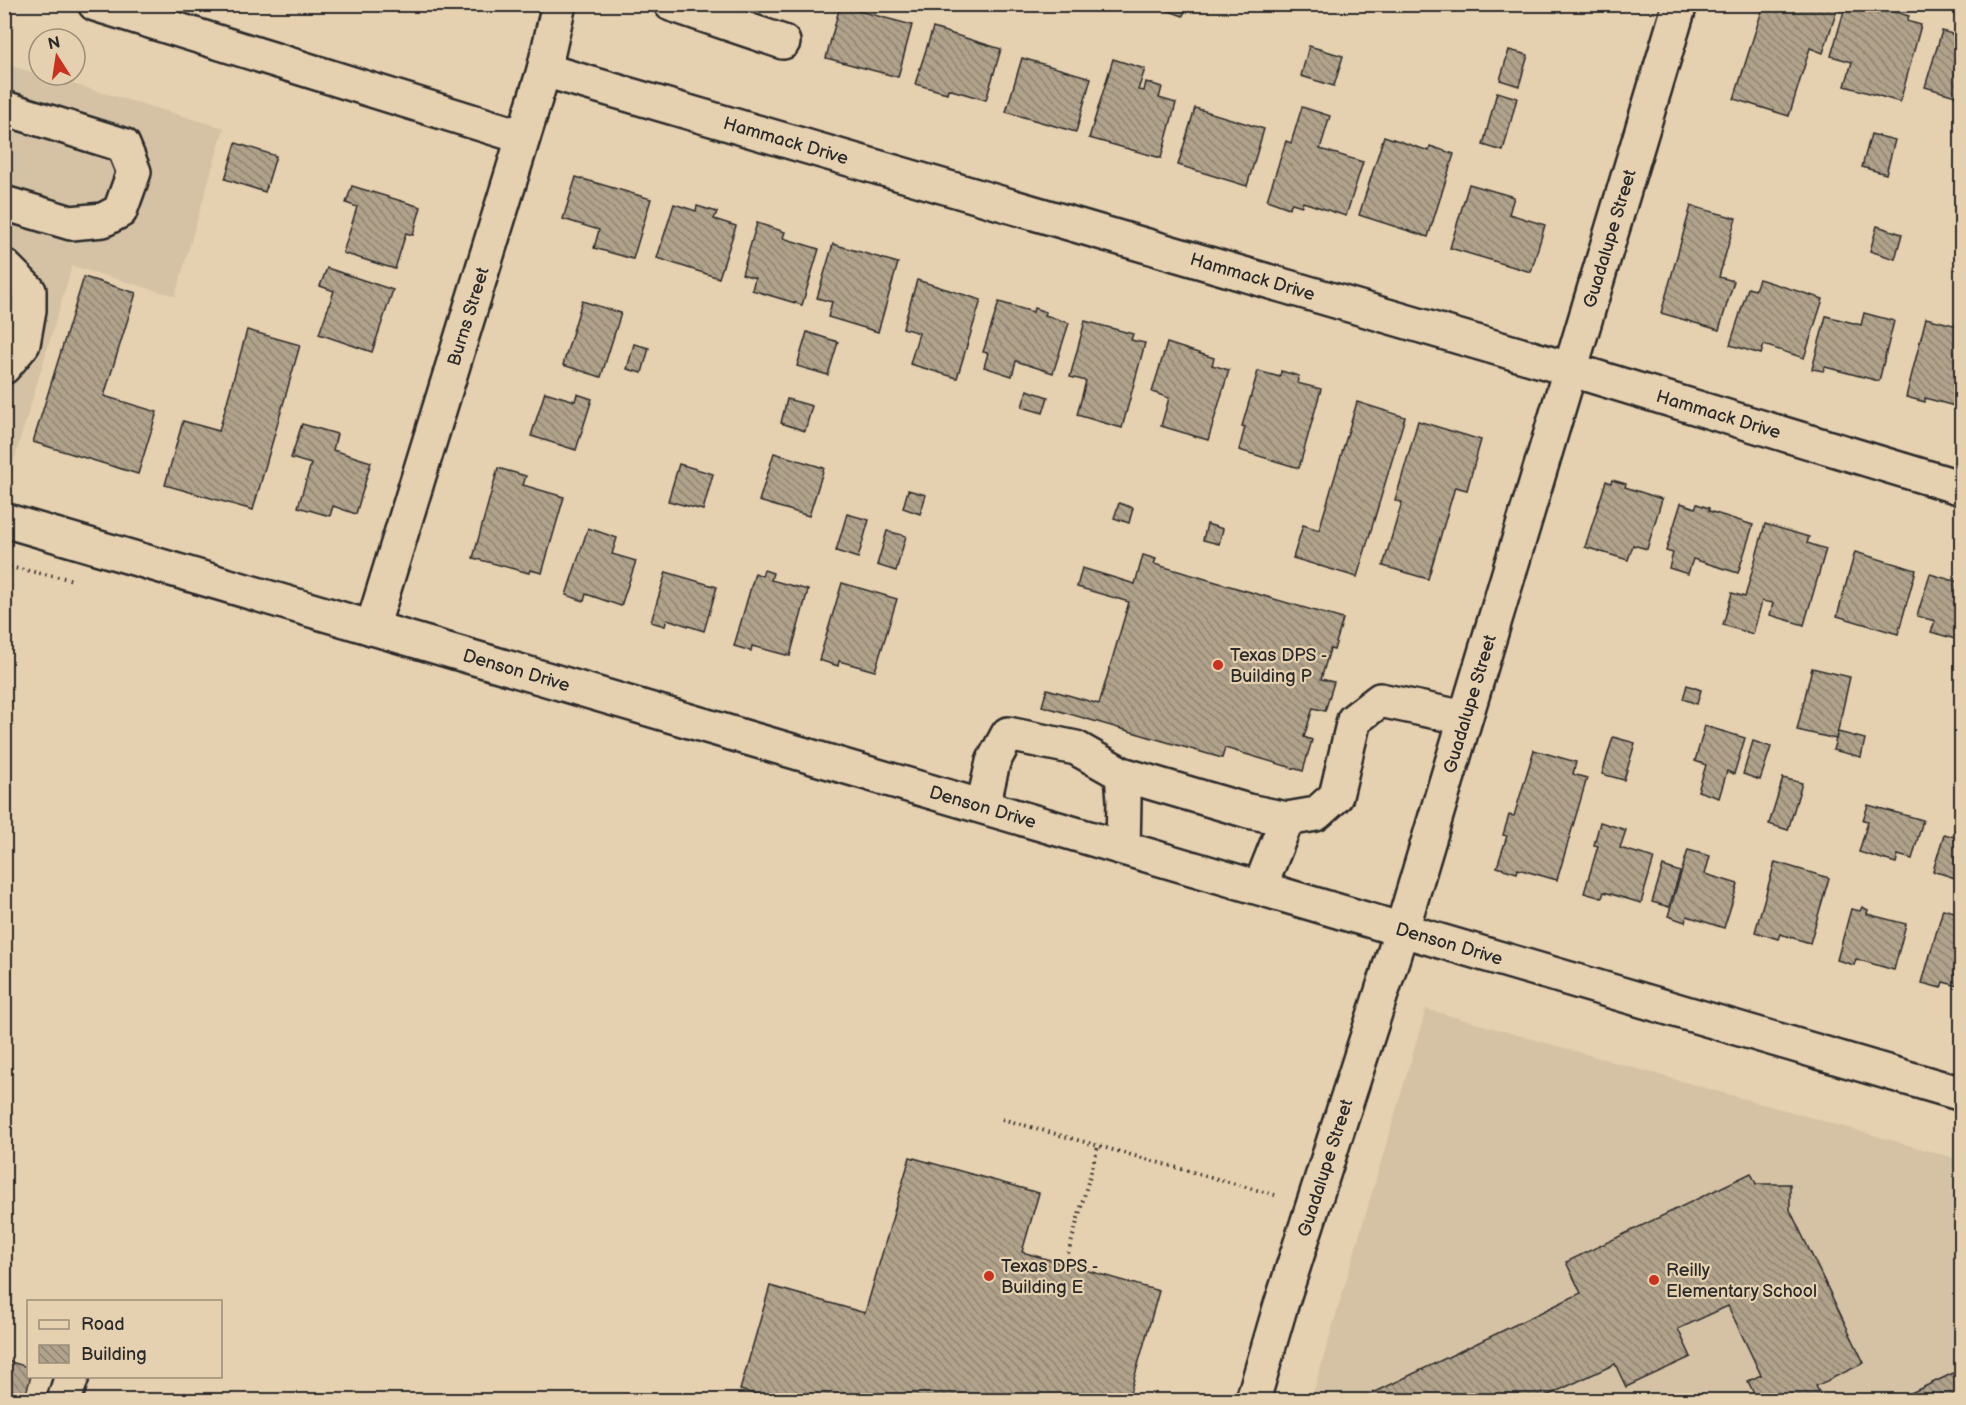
<svg xmlns="http://www.w3.org/2000/svg" width="1966" height="1405" viewBox="0 0 1966 1405" font-family="'Balsamiq Sans',sans-serif">
<defs>
<pattern id="building-back-hatch" width="6" height="6" patternUnits="userSpaceOnUse" patternTransform="scale(1.5)"><rect width="6" height="6" fill="#b1a28b"/><path d="M-1 5l2 2M0 0l6 6M5-1l2 2" fill="none" stroke="#908472"/></pattern>
</defs>
<rect width="100%" height="100%" fill="#e5d0af"/>
<filter id="ink" filterUnits="userSpaceOnUse"><feTurbulence type="fractalNoise" baseFrequency=".0167" numOctaves="2"/><feDisplacementMap in="SourceGraphic" scale="12" xChannelSelector="R" yChannelSelector="G"/><feConvolveMatrix kernelMatrix="1 2 1 2 8 2 1 2 1" color-interpolation-filters="sRGB"/></filter>
<g filter="url(#ink)">
<g fill="#d5c2a4">
<polygon points="4,64 224,128 175,296 72,266 12,467 4,465"/>
<polygon points="1426,1009 1961,1160 1961,1400 1311,1400"/>
</g>
<g fill="url(#building-back-hatch)" stroke="#2b2b2b" stroke-width="1.5">
<polygon points="1150,4 1187,4 1183,16"/>
<polygon points="1764,4 1839,4 1823,53 1810,48 1789,116 1734,99"/>
<polygon points="1846,4 1868,4 1909,16 1907,21 1921,25 1900,102 1845,86 1852,62 1831,56"/>
<polygon points="840,6 912,25 898,77 826,58"/>
<polygon points="933,28 1001,49 986,100 948,89 947,93 915,84"/>
<polygon points="1942,31 1962,37 1962,98 1925,87"/>
<polygon points="1309,46 1343,56 1334,86 1301,76"/>
<polygon points="1509,50 1528,55 1519,86 1500,80"/>
<polygon points="1022,58 1091,78 1076,132 1006,112"/>
<polygon points="1113,59 1145,69 1138,90 1144,91 1146,82 1162,87 1159,98 1176,103 1161,158 1089,138"/>
<polygon points="1497,92 1517,98 1503,151 1483,145"/>
<polygon points="1302,107 1330,116 1320,149 1363,162 1346,216 1303,202 1302,206 1292,203 1289,208 1267,200 1286,141 1291,143"/>
<polygon points="1195,108 1264,129 1247,186 1178,165"/>
<polygon points="1871,134 1895,140 1886,174 1862,167"/>
<polygon points="1384,136 1429,151 1430,146 1454,154 1428,237 1359,215"/>
<polygon points="236,143 276,156 265,192 225,179"/>
<polygon points="576,177 651,199 633,259 594,248 599,230 563,219"/>
<polygon points="1469,184 1514,197 1509,214 1545,225 1531,272 1450,248"/>
<polygon points="352,186 421,207 413,235 406,233 395,269 343,253 357,207 346,203"/>
<polygon points="674,204 696,211 697,206 717,212 714,219 736,226 719,278 657,258"/>
<polygon points="1691,206 1736,218 1719,277 1734,281 1719,330 1661,313"/>
<polygon points="757,223 785,232 783,238 819,249 802,305 752,290 755,278 742,274"/>
<polygon points="1877,226 1902,234 1895,259 1870,251"/>
<polygon points="833,244 898,263 878,332 828,317 832,302 817,298"/>
<polygon points="327,268 393,290 372,352 319,334 334,291 320,286"/>
<polygon points="84,277 136,293 104,396 157,412 138,474 33,442"/>
<polygon points="1759,279 1823,299 1804,358 1764,345 1761,354 1730,345 1748,288 1755,290"/>
<polygon points="917,280 981,300 957,378 910,364 919,333 903,328"/>
<polygon points="582,301 621,313 601,377 563,365"/>
<polygon points="999,302 1033,312 1034,308 1046,312 1045,315 1069,323 1053,373 1016,361 1012,376 984,367 988,353 983,352"/>
<polygon points="1864,313 1894,321 1879,381 1825,367 1823,371 1812,369 1826,316 1861,325"/>
<polygon points="1926,318 1962,327 1962,408 1925,398 1925,402 1906,397"/>
<polygon points="1085,321 1133,334 1131,340 1145,343 1122,428 1077,415 1086,381 1070,377"/>
<polygon points="247,330 300,345 253,510 165,485 183,421 219,431"/>
<polygon points="807,332 838,342 828,375 797,366"/>
<polygon points="1167,343 1214,358 1212,365 1229,370 1208,440 1161,426 1169,398 1152,392"/>
<polygon points="634,344 649,348 642,373 627,369"/>
<polygon points="1258,371 1280,377 1281,371 1299,376 1297,383 1321,389 1299,468 1239,450 1245,427 1242,426"/>
<polygon points="1027,390 1048,397 1043,413 1022,407"/>
<polygon points="545,392 575,401 577,394 592,399 576,450 531,436"/>
<polygon points="787,399 812,406 805,431 781,423"/>
<polygon points="1357,402 1405,417 1357,577 1293,558 1303,525 1319,530"/>
<polygon points="1418,421 1481,440 1467,490 1455,487 1428,579 1383,566 1402,502 1395,501"/>
<polygon points="302,424 337,434 333,450 371,462 356,514 333,506 330,516 298,507 311,464 291,458"/>
<polygon points="774,453 824,468 809,516 759,501"/>
<polygon points="679,464 713,474 703,510 668,501"/>
<polygon points="498,468 526,476 523,485 564,497 542,573 530,570 529,573 473,558"/>
<polygon points="1612,480 1626,484 1625,487 1662,499 1647,549 1633,545 1628,560 1585,547 1606,481 1611,483"/>
<polygon points="908,490 926,495 920,514 903,508"/>
<polygon points="1119,503 1133,508 1129,523 1114,518"/>
<polygon points="1681,503 1695,508 1697,504 1709,508 1709,511 1753,525 1738,573 1693,559 1688,574 1669,568 1673,553 1666,551"/>
<polygon points="847,514 869,520 858,558 836,551"/>
<polygon points="1207,524 1223,529 1219,544 1203,540"/>
<polygon points="1765,524 1809,537 1807,543 1826,549 1804,625 1770,615 1773,603 1762,601 1753,634 1723,625 1732,593 1745,597"/>
<polygon points="588,528 617,538 612,554 636,561 621,606 586,594 584,601 566,595"/>
<polygon points="887,531 906,536 896,571 877,565"/>
<polygon points="1855,552 1916,570 1898,634 1837,616"/>
<polygon points="1143,555 1156,559 1154,564 1343,619 1334,650 1330,649 1321,679 1334,682 1325,711 1313,708 1304,737 1312,740 1303,771 1225,748 1222,758 1042,706 1047,689 1099,704 1129,602 1077,587 1082,568 1135,584"/>
<polygon points="764,570 773,573 771,580 808,590 790,656 752,646 751,651 734,646 755,573 762,576"/>
<polygon points="666,572 717,587 704,631 667,619 665,626 651,622"/>
<polygon points="1930,574 1962,583 1962,641 1931,632 1935,621 1917,616"/>
<polygon points="842,583 897,599 875,671 839,661 838,666 819,660"/>
<polygon points="1812,668 1850,677 1836,739 1797,730"/>
<polygon points="1687,685 1701,690 1697,704 1683,699"/>
<polygon points="1705,726 1745,738 1734,774 1727,771 1719,798 1698,791 1706,765 1695,761"/>
<polygon points="1838,732 1865,739 1861,757 1833,750"/>
<polygon points="1613,737 1635,743 1624,780 1602,774"/>
<polygon points="1753,741 1771,747 1760,780 1743,774"/>
<polygon points="1534,750 1576,762 1573,774 1587,778 1557,880 1518,869 1517,873 1497,867 1507,836 1503,835 1509,815 1514,816"/>
<polygon points="1783,778 1802,783 1788,830 1769,824"/>
<polygon points="1868,805 1923,820 1912,859 1898,855 1896,863 1859,852 1868,821 1863,820"/>
<polygon points="1600,822 1626,830 1620,848 1654,858 1641,903 1604,892 1602,898 1584,893 1598,846 1594,845"/>
<polygon points="1944,834 1962,839 1962,856 1955,878 1933,871"/>
<polygon points="1688,850 1710,856 1705,874 1738,884 1724,928 1687,916 1685,922 1668,916"/>
<polygon points="1775,862 1829,878 1810,943 1780,934 1778,939 1755,932"/>
<polygon points="1663,866 1680,872 1669,907 1652,902"/>
<polygon points="1862,907 1868,910 1867,914 1906,924 1894,970 1856,959 1854,965 1837,960 1851,909 1860,911"/>
<polygon points="1943,909 1962,914 1962,987 1943,982 1941,988 1922,983"/>
<polygon points="910,1157 1039,1193 1022,1252 1159,1291 1128,1400 777,1400 740,1390 770,1286 865,1313"/>
<polygon points="1751,1173 1756,1184 1790,1184 1790,1210 1864,1363 1816,1386 1823,1400 1757,1400 1748,1381 1761,1375 1728,1306 1678,1329 1691,1357 1626,1387 1615,1364 1538,1400 1370,1400 1367,1396 1581,1293 1566,1262"/>
<polygon points="4,1360 28,1367 28,1376 31,1376 24,1400 4,1400"/>
<polygon points="1962,1369 1962,1400 1896,1400"/>
</g>
<g fill="none" stroke-linecap="round" stroke-linejoin="round">
<g stroke="#2b2b2b" stroke-width="38">
<g id="minor">
<polyline points="95,4 523,137"/>
<polyline points="671,4 783,42"/>
<path id="s1" d="M544,70L1569,369L1962,488"/>
<polyline points="4,108 123,145 134,172 120,211 103,220 71,223 4,203"/>
<polyline points="4,266 29,291 29,310 23,344 4,367"/>
<path id="s2" d="M4,520L1962,1094"/>
<path id="s3" d="M372,628L544,70L559,4"/>
<polyline points="1122,774 1248,811 1287,819 1316,814 1336,796 1354,720 1380,700 1465,718"/>
<polyline points="983,806 993,762 1008,734 1076,748 1122,774 1124,800 1123,847"/>
<polyline points="1260,887 1287,819"/>
<polyline points="64,1400 72,1376"/>
<path id="s4" d="M1253,1400L1280,1308L1402,929L1680,4"/>
</g>
</g>
<g stroke="#2b2b2b" stroke-width="4" stroke-dasharray="1.5 4.5" stroke-linecap="butt">
<polyline points="4,566 74,580"/>
<polyline points="1002,1119 1275,1195"/>
<polyline points="1065,1265 1098,1146"/>
</g>
<use href="#minor" stroke="#e5d0af" stroke-width="33"/>
</g>
</g>
<g fill="#c8321e" stroke="#e5d0af" stroke-width="2">
<circle cx="1218" cy="665" r="6"/>
<circle cx="989" cy="1276" r="6"/>
<circle cx="1654" cy="1280" r="6"/>
</g>
<g text-anchor="middle" stroke-width="4.5" stroke-linejoin="round" paint-order="stroke">
<g font-size="18" fill="#2b2b2b" stroke="#e5d0af">
<text dy="6" stroke="none"><textPath href="#s1" startOffset="252">Hammack Drive</textPath></text>
<text dy="6" stroke="none"><textPath href="#s4" startOffset="1215">Guadalupe Street</textPath></text>
<text dy="6" stroke="none"><textPath href="#s1" startOffset="738">Hammack Drive</textPath></text>
<text dy="6" stroke="none"><textPath href="#s3" startOffset="326">Burns Street</textPath></text>
<text dy="6" stroke="none"><textPath href="#s1" startOffset="1224">Hammack Drive</textPath></text>
<text dy="6" stroke="none"><textPath href="#s2" startOffset="534">Denson Drive</textPath></text>
<text dy="6" stroke="none"><textPath href="#s4" startOffset="729">Guadalupe Street</textPath></text>
<text dy="6" stroke="none"><textPath href="#s2" startOffset="1020">Denson Drive</textPath></text>
<text dy="6" stroke="none"><textPath href="#s2" startOffset="1506">Denson Drive</textPath></text>
<text dy="6" stroke="none"><textPath href="#s4" startOffset="243">Guadalupe Street</textPath></text>
</g>
<g font-size="18" fill="#2b2b2b" stroke="#e5d0af" text-anchor="start">
<text x="1230" y="661">Texas DPS -<tspan x="1230" dy="21">Building P</tspan></text>
<text x="1001" y="1272">Texas DPS -<tspan x="1001" dy="21">Building E</tspan></text>
<text x="1666" y="1276">Reilly<tspan x="1666" dy="21">Elementary School</tspan></text>
</g>
</g>
<rect width="1966" height="1405" fill="none" stroke="#e5d0af" stroke-width="24"/>
<rect x="12" y="12" width="1942" height="1381" fill="none" stroke="#2b2b2b" stroke-width="2" filter="url(#ink)"/>
<rect x="27" y="1300" width="195" height="78" fill="#e5d0af" stroke="#9b8e7a" stroke-width="1.5"/>
<rect x="39" y="1320" width="30" height="9" fill="#e5d0af" stroke="#9b8e7a" stroke-width="1.5"/>
<text x="81" y="1330" font-size="18" fill="#2b2b2b">Road</text>
<rect x="39" y="1345" width="30" height="18" fill="url(#building-back-hatch)" stroke="#9b8e7a" stroke-width="1.5"/>
<text x="81" y="1360" font-size="18" fill="#2b2b2b">Building</text>
<g transform="translate(57 57) rotate(348)"><circle r="28" fill="#e5d0af" stroke="#9b8e7a" stroke-width="1.5"/>
<path d="M0-4.5L10 22L0 15L-10 22Z" fill="#c8321e"/>
<text y="-9" font-size="16" font-weight="bold" text-anchor="middle" fill="#2b2b2b">N</text>
</g>
</svg>
